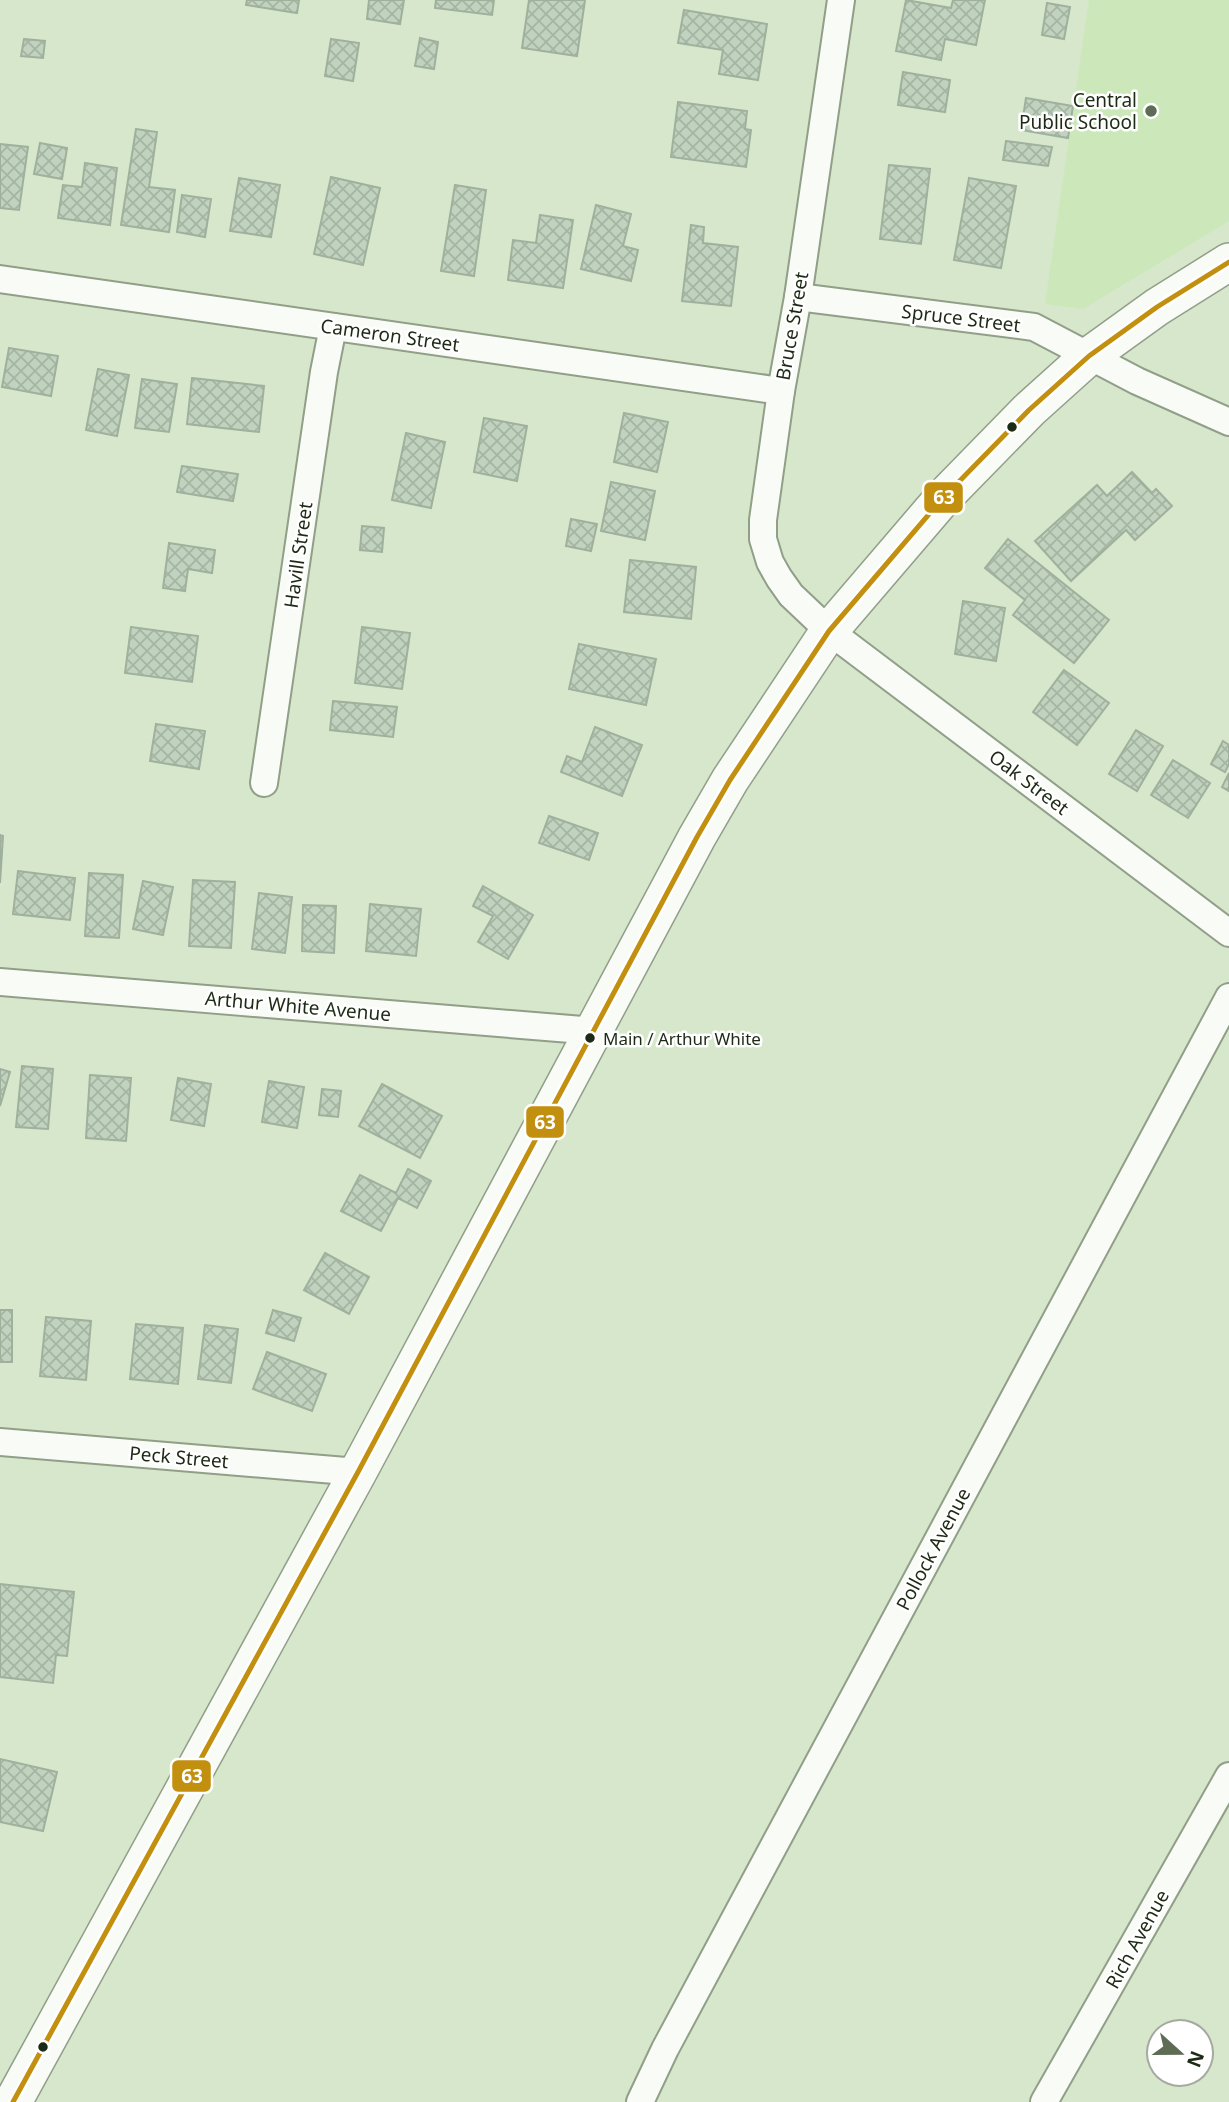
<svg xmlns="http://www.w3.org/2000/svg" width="1229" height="2102" viewBox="0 0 1229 2102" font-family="'Noto Sans',sans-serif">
<defs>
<pattern id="building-cross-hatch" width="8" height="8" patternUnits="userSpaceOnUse" patternTransform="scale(1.75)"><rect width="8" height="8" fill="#c1d3bf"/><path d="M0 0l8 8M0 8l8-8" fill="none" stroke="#a5b5a3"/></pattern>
</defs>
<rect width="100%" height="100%" fill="#d6e7cb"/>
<polygon fill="#cce8ba" points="1089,0 1229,0 1229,221 1083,309 1045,304"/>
<g fill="url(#building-cross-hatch)" stroke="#9fb19d" stroke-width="2">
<polygon points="247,0 299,0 297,13 246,5"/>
<polygon points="369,0 404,0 400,24 367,19"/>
<polygon points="436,0 494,0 492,15 435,8"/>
<polygon points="529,0 585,0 577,56 522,48"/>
<polygon points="906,0 951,8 953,0 985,0 976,45 945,39 941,60 896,51"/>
<polygon points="1047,3 1070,7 1064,39 1042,35"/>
<polygon points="684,10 767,24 758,80 719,74 723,50 678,43"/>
<polygon points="420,38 438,42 434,69 415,66"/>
<polygon points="24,39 45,41 43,58 21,56"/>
<polygon points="331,39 359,43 353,81 325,76"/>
<polygon points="903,72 950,80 945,112 898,105"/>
<polygon points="1026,98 1073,106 1068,138 1021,130"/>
<polygon points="678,102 747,111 745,129 751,130 746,167 671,157"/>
<polygon points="136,129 157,132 149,187 175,190 169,232 121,225"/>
<polygon points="1006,141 1052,147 1048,166 1003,160"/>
<polygon points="40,143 67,148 62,179 34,174"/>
<polygon points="0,144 28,147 19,210 0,208"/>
<polygon points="85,163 117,168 110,225 58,218 63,185 82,187"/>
<polygon points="889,165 930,169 921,244 880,239"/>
<polygon points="331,177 380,188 363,265 314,254"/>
<polygon points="239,178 280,185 271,237 230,231"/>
<polygon points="969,178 1016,186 1001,268 954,260"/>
<polygon points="455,185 486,190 474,276 441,271"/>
<polygon points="182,195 211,199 205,237 177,232"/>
<polygon points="596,205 631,214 623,246 638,250 631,281 581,269"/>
<polygon points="540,215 573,220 563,288 508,280 513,240 536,243"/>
<polygon points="691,225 704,227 703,243 738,247 731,306 682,301"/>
<polygon points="9,348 58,356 51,396 2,387"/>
<polygon points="98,369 129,375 117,436 86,430"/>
<polygon points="192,378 264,386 259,432 187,424"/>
<polygon points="142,379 177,384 169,432 135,428"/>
<polygon points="624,413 668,422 657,472 614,462"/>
<polygon points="484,418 527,426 517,481 474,472"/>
<polygon points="406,433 445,442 431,508 392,500"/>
<polygon points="182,466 238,474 233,501 177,492"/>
<polygon points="1132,472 1152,493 1156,489 1172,506 1135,540 1126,530 1071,581 1035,541 1097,485 1107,496"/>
<polygon points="611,482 655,491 645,540 601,531"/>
<polygon points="571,519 597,524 591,551 566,546"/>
<polygon points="362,526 384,528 382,552 360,550"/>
<polygon points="1008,539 1109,620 1074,663 1013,615 1025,600 985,568"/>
<polygon points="169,543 215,550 212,573 188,569 185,591 163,588"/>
<polygon points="630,560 696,567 691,619 624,612"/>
<polygon points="963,601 1005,608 996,661 955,654"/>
<polygon points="131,627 198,636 192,682 125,673"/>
<polygon points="362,627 410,633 402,689 355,683"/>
<polygon points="579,644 656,659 646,705 569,689"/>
<polygon points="1064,670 1109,703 1077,745 1033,712"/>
<polygon points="333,701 397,707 393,737 330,730"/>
<polygon points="156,724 205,731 199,769 150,761"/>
<polygon points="595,727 642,745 622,796 561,772 567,756 582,762"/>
<polygon points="1136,730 1163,746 1137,791 1109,774"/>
<polygon points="1223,741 1229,745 1229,764 1225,772 1211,764"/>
<polygon points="1173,760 1210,783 1188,818 1151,795"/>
<polygon points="1229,773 1229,791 1222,787"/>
<polygon points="549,816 598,833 589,860 539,843"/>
<polygon points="0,835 3,836 0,883"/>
<polygon points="18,871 75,878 70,920 13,914"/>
<polygon points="89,873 123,875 119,938 85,936"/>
<polygon points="193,880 235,882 231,948 189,946"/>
<polygon points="143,881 173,887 163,935 133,929"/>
<polygon points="483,886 533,915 508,959 478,942 493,916 473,906"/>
<polygon points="259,893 292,897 285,953 252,949"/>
<polygon points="370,904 421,909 416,956 366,951"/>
<polygon points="303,905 336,906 334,953 302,951"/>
<polygon points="22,1066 53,1069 48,1129 16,1127"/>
<polygon points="0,1069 10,1072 0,1106"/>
<polygon points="90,1075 131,1078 126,1141 86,1138"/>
<polygon points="178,1078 211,1084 204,1126 171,1120"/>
<polygon points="269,1081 304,1087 297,1128 262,1122"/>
<polygon points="382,1084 442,1116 420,1158 359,1126"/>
<polygon points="322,1089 341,1091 338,1117 319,1115"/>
<polygon points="408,1169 431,1181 417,1208 398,1198 381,1231 341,1211 360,1175 396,1193"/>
<polygon points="325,1253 369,1277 349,1314 304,1290"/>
<rect x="0" y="1310" width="12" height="52"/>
<polygon points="273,1310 301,1318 294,1341 266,1333"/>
<polygon points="46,1317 91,1321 86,1380 40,1376"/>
<polygon points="136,1324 183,1328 178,1384 130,1379"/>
<polygon points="205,1325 238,1329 231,1383 198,1379"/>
<polygon points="267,1352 326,1374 312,1411 253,1389"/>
<polygon points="0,1584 74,1592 67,1656 56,1655 53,1683 0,1677"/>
<polygon points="0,1759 57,1772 43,1831 0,1822"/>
</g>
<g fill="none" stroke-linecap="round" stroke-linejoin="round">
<g stroke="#919e88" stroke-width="30">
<g id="minor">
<polyline points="841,0 798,297 781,391 763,520 763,539 770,562 779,578 791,595 829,631 1229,933"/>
<polyline points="0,279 781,391"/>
<polyline points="798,297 1034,327 1137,381 1229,422"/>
<polyline points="264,783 324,372 333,327"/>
<polyline points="0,982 595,1031"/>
<polyline points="0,1442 358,1472"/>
<polyline points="640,2102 665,2049 1229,997"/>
<polyline points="1044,2102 1229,1776"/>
</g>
</g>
<g stroke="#919e88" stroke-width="40">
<polyline id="secondary" points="13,2102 358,1472 697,837 730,780 829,631 942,499 1029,410 1089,356 1157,307 1229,262"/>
</g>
<use href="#minor" stroke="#f9fbf7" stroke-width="26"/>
<use href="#secondary" stroke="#f9fbf7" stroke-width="37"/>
<g stroke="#fff" stroke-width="10">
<polyline id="bus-1" points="13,2102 358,1472 697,837 730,780 829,631 942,499 1029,410 1089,356 1157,307 1229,262"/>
</g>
<use href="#bus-1" stroke="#c28f0e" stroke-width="5"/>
</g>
<circle fill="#5e6c55" stroke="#fff" stroke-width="2.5" cx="1151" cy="111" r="7"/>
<g fill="#1d2a15" stroke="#fff" stroke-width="2.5">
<circle cx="1012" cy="427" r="6"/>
<circle cx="590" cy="1038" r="6"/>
<circle cx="43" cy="2047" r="6"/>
</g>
<g text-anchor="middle" stroke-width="5" stroke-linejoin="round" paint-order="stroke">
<g font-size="17" fill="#1d2a15" stroke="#fff" text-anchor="start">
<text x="603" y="1045">Main / Arthur White</text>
</g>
<g font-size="19" fill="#1d2a15" stroke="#fff" text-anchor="end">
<text x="1137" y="107">Central<tspan x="1137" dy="22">Public School</tspan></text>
</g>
<g font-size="19" fill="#1d2a15" stroke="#fff">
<text transform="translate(961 318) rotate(7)" y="7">Spruce Street</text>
<text transform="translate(792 326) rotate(-80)" y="7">Bruce Street</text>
<text transform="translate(390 335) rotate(8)" y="7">Cameron Street</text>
<text transform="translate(298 555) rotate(-82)" y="7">Havill Street</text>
<text transform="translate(1029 782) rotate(37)" y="7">Oak Street</text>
<text transform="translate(298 1006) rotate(5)" y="7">Arthur White Avenue</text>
<text transform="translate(179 1457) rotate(5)" y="7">Peck Street</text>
<text transform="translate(933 1549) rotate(-62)" y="7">Pollock Avenue</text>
<text transform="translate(1137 1939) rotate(-61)" y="7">Rich Avenue</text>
</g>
</g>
<g stroke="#fff" stroke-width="2.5">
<rect x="923" y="481" width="41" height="33" rx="7" fill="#c28f0e"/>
<rect x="525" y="1105" width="40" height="34" rx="7" fill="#c28f0e"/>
<rect x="171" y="1759" width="41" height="34" rx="7" fill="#c28f0e"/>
</g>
<g font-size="19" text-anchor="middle" font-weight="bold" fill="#fff">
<text x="944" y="504">63</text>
<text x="545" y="1129">63</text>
<text x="192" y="1783">63</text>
</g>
<g transform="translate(1180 2053) rotate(111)"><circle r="33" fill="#ffffff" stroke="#a5aaa1" stroke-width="2"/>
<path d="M0-5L12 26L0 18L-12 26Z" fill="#5e6c55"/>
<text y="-10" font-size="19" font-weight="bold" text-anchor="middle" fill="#1d2a15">N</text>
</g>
</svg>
